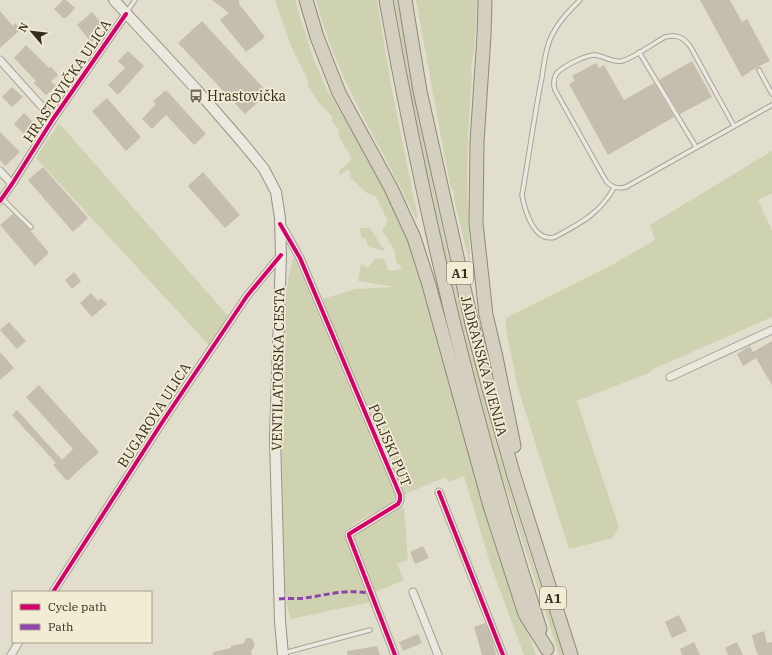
<svg xmlns="http://www.w3.org/2000/svg" width="772" height="655" viewBox="0 0 772 655" font-family="'IBM Plex Serif',serif">
<rect width="100%" height="100%" fill="#e2decd"/>
<g fill="#ced2b1">
<polygon points="275,0 295,0 313,57 327,90 381,180 396,211 416,259 468,453 496,544 536,655 524,655 491,566 464,476 448,482 446,477 403,495 397,474 361,393 322,299 356,289 395,287 358,281 361,264 368,268 376,258 384,259 389,271 402,269 396,261 395,251 382,230 388,221 376,197 367,193 351,178 350,171 347,170 340,175 339,171 352,159 339,137 338,128 331,121 333,117 319,103 307,85 309,82 292,49"/>
<path d="M316,0H377L391,85L418,218L416,219C382,146 336,79 316,0Z"/>
<path d="M394,0H398C413,85 429,170 448,254C478,389 518,524 564,655H559L498,464L460,324L421,150Z"/>
<polygon points="416,0 477,0 475,41 471,70 472,72 468,138 467,180 470,260 469,261 454,199 454,192 451,187 445,159"/>
<polygon points="59,123 228,316 209,345 36,158"/>
<polygon points="772,151 772,193 758,200 772,231 772,317 651,370 651,372 577,401 619,527 613,538 569,549 517,385 506,329 506,318 610,266 655,240 650,225"/>
<polygon points="360,228 370,228 385,251 369,247 366,239 361,237"/>
<path d="M294,257L396,498C381,514 356,517 343,534L371,602L291,619C282,595 285,566 284,540C280,463 283,386 285,309C286,291 288,273 294,257Z"/>
<polygon points="404,506 408,560 397,564 404,580 375,592 352,537 355,535"/>
</g>
<g fill="#c5bdae">
<polygon points="63,0 66,0 75,8 66,18 63,18 54,9"/>
<polygon points="212,0 239,0 239,4 265,37 246,52 220,20 229,13"/>
<polygon points="700,0 730,0 742,22 747,19 770,61 757,67 742,77"/>
<polygon points="0,11 13,26 15,23 21,29 0,48"/>
<polygon points="92,12 104,26 97,32 100,35 91,42 77,25"/>
<polygon points="202,21 268,93 245,114 178,43"/>
<polygon points="26,45 49,68 51,67 58,75 51,81 56,86 46,95 34,83 36,81 14,58"/>
<polygon points="128,51 144,66 118,95 108,85 125,68 118,61"/>
<polygon points="692,61 712,97 680,114 659,80"/>
<polygon points="596,63 599,68 604,65 624,100 654,83 674,117 608,155 569,84 575,81 572,76"/>
<polygon points="12,87 23,97 12,107 2,97"/>
<polygon points="166,90 206,134 194,145 166,115 152,129 142,119 156,104 153,101"/>
<polygon points="107,98 141,137 126,151 92,111"/>
<polygon points="24,113 34,123 24,134 14,124"/>
<polygon points="0,132 20,152 5,166 0,160"/>
<polygon points="43,167 88,218 73,232 28,180"/>
<polygon points="203,172 240,215 225,228 188,186"/>
<polygon points="13,214 30,230 49,253 35,266 0,225"/>
<polygon points="74,272 81,281 72,289 65,280"/>
<polygon points="91,293 98,301 101,298 107,304 92,317 80,303"/>
<polygon points="9,322 26,341 17,349 0,330"/>
<polygon points="772,341 772,385 756,358 743,366 737,354 750,346 753,352"/>
<polygon points="0,352 14,368 0,380"/>
<polygon points="39,385 99,452 67,481 53,465 56,463 12,415 17,410 62,460 73,449 26,397"/>
<polygon points="423,546 429,558 415,564 410,552"/>
<polygon points="679,615 687,631 672,638 665,622"/>
<polygon points="485,623 492,639 496,655 482,655 474,627"/>
<polygon points="764,631 767,643 772,642 772,655 758,655 755,647 752,635"/>
<polygon points="418,634 422,643 403,651 399,642"/>
<polygon points="246,638 250,638 252,639 254,643 254,647 251,651 252,655 213,655 213,652 231,648 231,646 244,643"/>
<polygon points="694,642 700,655 682,655 680,649"/>
<polygon points="737,642 743,655 728,655 725,648"/>
<polygon points="377,646 380,655 347,655 347,651"/>
</g>
<g fill="none" stroke-linecap="round" stroke-linejoin="round">
<g stroke="#a7a397" stroke-width="5.5">
<g id="lane">
<path d="M580,0C569,11 559,21 552,35C545,48 544,64 542,77C534,116 529,156 522,195C525,211 534,243 555,237C581,223 599,214 614,188"/>
<polyline points="126,13 135,0"/>
<polyline points="639,52 696,147"/>
<polyline points="759,70 772,94"/>
<path d="M734,126L690,46C683,37 676,34 665,37C652,44 636,57 622,61C613,63 604,56 595,55C587,54 562,67 557,73C553,79 553,84 555,90L606,181C612,188 618,189 626,187L772,105"/>
<path d="M2,198C11,208 21,217 31,227"/>
<polyline points="284,653 370,630"/>
</g>
</g>
<g stroke="#a7a397" stroke-width="9">
<g id="street">
<polyline points="0,60 53,119"/>
<polyline points="0,171 12,184"/>
<polyline points="0,201 12,184 53,119 126,14"/>
<polyline points="281,224 300,258 400,495 400,500 398,504 349,534 349,536 395,655"/>
<polyline points="670,377 772,330"/>
<polyline points="439,492 503,655"/>
<polyline points="53,592 163,421 247,296 281,255"/>
<polyline points="413,592 438,655"/>
<polyline points="11,655 19,642"/>
</g>
</g>
<g stroke="#979286" stroke-width="12">
<polyline id="secondary" points="114,0 197,90 242,142 264,169 276,192 280,218 281,255 275,438 280,621 283,655"/>
</g>
<g stroke="#8d887d" stroke-width="15">
<g id="highway">
<polyline points="306,0 317,37 339,93 391,188 414,238 429,285 490,506 514,580 525,614 547,649"/>
<path d="M386,0C424,213 473,423 540,629"/>
<polyline points="405,0 420,91 472,324 489,389 514,476 571,655"/>
<polyline points="485,0 484,35 477,142 476,223 486,315 496,357 514,446"/>
</g>
</g>
<use href="#lane" stroke="#eae8df" stroke-width="3.5"/>
<use href="#street" stroke="#eae8df" stroke-width="7"/>
<use href="#secondary" stroke="#eae8df" stroke-width="10"/>
<use href="#highway" stroke="#d5cfbf" stroke-width="13"/>
<path stroke="#8e44ad" stroke-width="3" stroke-dasharray="6 3" stroke-linecap="butt" d="M279,599C288,598 297,599 305,598C326,595 351,588 371,594"/>
<g stroke="#f2ecd4" stroke-width="6">
<g id="cycleway">
<polyline points="0,201 12,184 53,119 126,14"/>
<polyline points="280,224 300,258 400,495 400,500 398,504 349,534 349,536 395,655"/>
<polyline points="439,492 503,655"/>
<polyline points="53,592 163,421 247,296 281,255"/>
</g>
</g>
<use href="#cycleway" stroke="#d6006c" stroke-width="4"/>
</g>
<defs>
<g id="bus-bare" transform="scale(1.08)"><path d="M-5-6H5V4H4V6H2V4H-2V6H-4V4H-5ZM-3.5-4V0h7V-4ZM-3.5 1.2v1.5H-2V1.2ZM2 1.2v1.5H3.5V1.2Z" fill="#726a5c" stroke="#f2ecd4" stroke-width="2.5" paint-order="stroke"/></g>
</defs>
<g fill-rule="evenodd">
<use href="#bus-bare" x="196" y="96"/>
</g>
<g text-anchor="middle" stroke-width="3.5" stroke-linejoin="round" paint-order="stroke">
<g fill="#f2ecd4" stroke="#6e6655" stroke-width="1">
<rect x="447" y="262" width="26" height="22" rx="3"/>
<rect x="540" y="587" width="26" height="22" rx="3"/>
</g>
<g font-size="13" font-weight="bold" fill="#352c1f">
<text x="460" y="278">A1</text>
<text x="553" y="603">A1</text>
</g>
<g font-size="14" fill="#352c1f" stroke="#f2ecd4">
<text transform="translate(67 81) rotate(-56)" y="5">HRASTOVIČKA ULICA</text>
<text transform="translate(484 366) rotate(75)" y="5">JADRANSKA AVENIJA</text>
<text transform="translate(278 369) rotate(-89)" y="5">VENTILATORSKA CESTA</text>
<text transform="translate(154 415) rotate(-57)" y="5">BUGAROVA ULICA</text>
<text transform="translate(390 445) rotate(67)" y="5">POLJSKI PUT</text>
</g>
<g font-size="14" fill="#352c1f" stroke="#f2ecd4" text-anchor="start">
<text x="207" y="101">Hrastovička</text>
</g>
</g>
<rect x="12" y="591" width="140" height="52" fill="#f2ecd4" stroke="#a69f8c"/>
<rect x="20" y="604" width="20" height="6" fill="#d6006c" stroke="#a69f8c"/>
<text x="48" y="611" font-size="12" fill="#352c1f">Cycle path</text>
<rect x="20" y="624" width="20" height="6" fill="#8e44ad" stroke="#a69f8c"/>
<text x="48" y="631" font-size="12" fill="#352c1f">Path</text>
<g transform="translate(32 32) rotate(298)" stroke="#f2ecd4" stroke-width="3" paint-order="stroke">
<path d="M0-3L7 15L0 10L-7 15Z" fill="#352c1f"/>
<text y="-6" font-size="11" font-weight="bold" text-anchor="middle" fill="#352c1f">N</text>
</g>
</svg>
